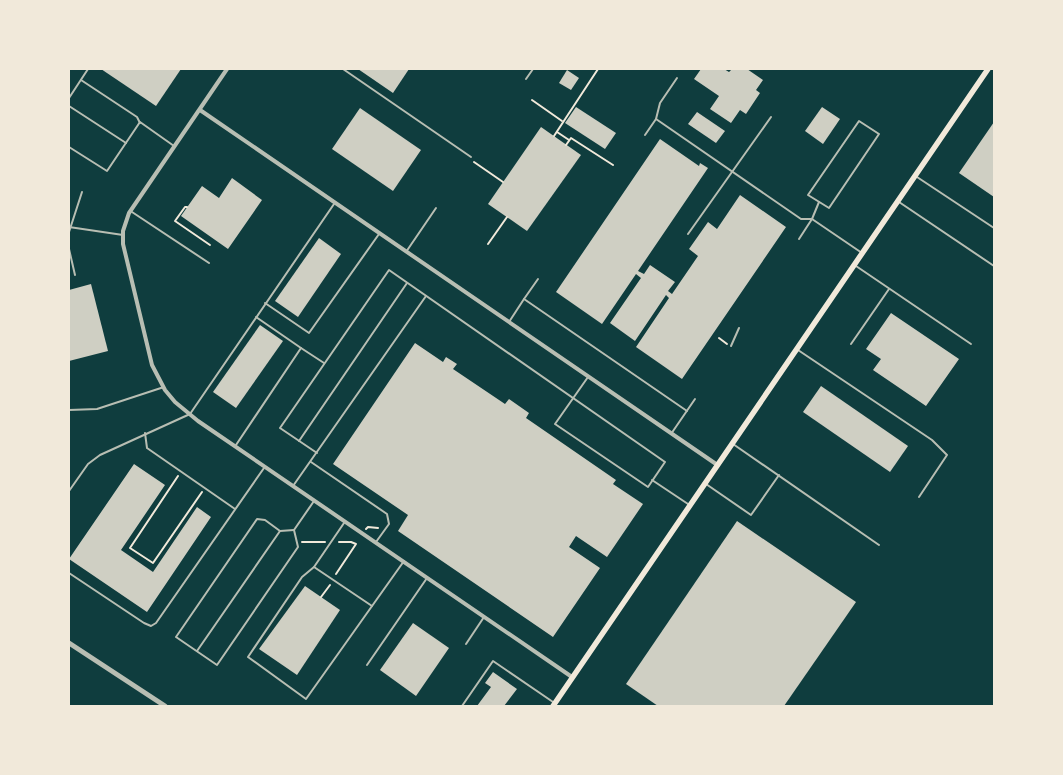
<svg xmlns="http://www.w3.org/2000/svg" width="1063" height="775" viewBox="0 0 1063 775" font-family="Mulish,sans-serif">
<rect width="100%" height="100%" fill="#0f3d3e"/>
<g fill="#cfcfc3">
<polygon points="101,69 181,69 156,106"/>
<polygon points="358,69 409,69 393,93"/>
<polygon points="701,69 724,69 729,72 732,69 747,69 763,80 756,90 760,93 746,114 740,110 731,123 710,109 719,96 694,79"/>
<polygon points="567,70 579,78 571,90 559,83"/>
<polygon points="576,107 616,133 605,149 565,123"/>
<polygon points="822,107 840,119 823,144 805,131"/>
<polygon points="360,108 421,150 393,191 332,149"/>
<polygon points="697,112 725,131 716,143 688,124"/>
<polygon points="994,122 994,197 959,173"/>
<polygon points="541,127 581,155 527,231 488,204"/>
<polygon points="660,139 699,166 700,163 708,168 638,271 644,274 650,265 675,282 668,291 672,294 698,256 689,249 708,222 717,229 740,195 786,227 682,379 636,347 669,298 666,295 635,341 610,323 641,278 636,274 602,324 556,292"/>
<polygon points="232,178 262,200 228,249 181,216 202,186 219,198"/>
<polygon points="319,238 341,254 298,317 275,301"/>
<polygon points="91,284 108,351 69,361 69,290"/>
<polygon points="891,313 959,359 926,406 873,370 881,359 866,349"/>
<polygon points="260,325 283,341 236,408 213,392"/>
<polygon points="415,343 443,362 446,357 457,364 453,369 505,404 509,399 529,413 526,418 616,480 613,484 643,504 607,557 576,536 569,547 600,568 553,637 398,531 408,515 333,464"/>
<polygon points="821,386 908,446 890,472 803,412"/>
<polygon points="134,464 165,485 121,550 153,572 197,507 211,517 147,612 69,559"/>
<polygon points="737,521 856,602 784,706 658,706 626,684"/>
<polygon points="305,586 340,610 297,675 259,649"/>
<polygon points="413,623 449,648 416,696 380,670"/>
<polygon points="493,672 517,689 504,706 477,706 491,687 485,683"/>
</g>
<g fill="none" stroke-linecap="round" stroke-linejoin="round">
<g stroke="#f1e9da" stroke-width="2">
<polyline points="532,100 562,121"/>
<polyline points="557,132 569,140"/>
<polyline points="554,136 598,69"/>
<polyline points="566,145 571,138 613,165"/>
<polyline points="474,162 503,182"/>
<polyline points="187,207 185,207 175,221 210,245"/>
<polyline points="488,244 507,217"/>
<polyline points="719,338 727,344"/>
<polyline points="178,476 130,548 153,563 202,492"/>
<polyline points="366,529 368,527 378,528"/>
<polyline points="302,542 325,542"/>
<polyline points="336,574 356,544 351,542 339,542"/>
<polyline points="321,597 330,585"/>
</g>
<g stroke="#b8beb3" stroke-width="2">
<polyline points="343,69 471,157"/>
<polyline points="526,79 533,69"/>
<polyline points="81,80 137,117 140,123"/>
<polyline points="69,98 88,69"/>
<polyline points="69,106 126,143"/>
<polyline points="656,119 801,219 812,219 862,253"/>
<polygon points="859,121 879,134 829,208 808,195"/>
<polyline points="645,135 656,119 660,103 677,78"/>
<polyline points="69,147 107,171 140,122 174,146"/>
<polyline points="917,177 994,228"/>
<polyline points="899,202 994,266"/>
<polyline points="132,212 209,263"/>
<polyline points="69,227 123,235"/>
<polyline points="69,232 82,192"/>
<polyline points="688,234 771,117"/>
<polyline points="799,239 812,219 819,202"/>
<polyline points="69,249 75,275"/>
<polyline points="406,252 436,208"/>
<polyline points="856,266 971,344"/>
<polyline points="538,279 524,299 687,411"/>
<polyline points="265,303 309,333 379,234"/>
<polyline points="509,322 524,299"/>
<polyline points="851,344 889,289"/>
<polyline points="731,346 739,328"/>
<polyline points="301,348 324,363"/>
<polyline points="798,350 932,440 947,455 919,497"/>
<polyline points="69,410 97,409 164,387"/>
<polyline points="145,433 147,448 235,509"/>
<polyline points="671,434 695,399"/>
<polyline points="299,441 407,283"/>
<polyline points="733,444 879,545"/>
<polyline points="236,445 301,348 256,317"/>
<path d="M317,453L280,428L389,270C481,334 573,398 665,462L648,487L555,424L588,377"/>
<polyline points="311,462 387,514 389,524 376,542"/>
<polyline points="652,480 688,504"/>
<polyline points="706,484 751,515 779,475"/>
<polyline points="293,486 426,296"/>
<polyline points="69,491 88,464 100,455 190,414 334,204"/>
<polyline points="344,523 314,567 302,577 248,657 306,699 404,561"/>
<polyline points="280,531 265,520 257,519 176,637 217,665 298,547 294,530 314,501"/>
<polyline points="314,567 372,606"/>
<polyline points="69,573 144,623 151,626 156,623 264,468"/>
<polyline points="466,644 484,617"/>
<polyline points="197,651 280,531 294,530"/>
<polyline points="367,665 427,578"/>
<polyline points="462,706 493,661 553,702"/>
</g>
<g stroke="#b8beb3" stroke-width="4">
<polyline points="227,69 129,213 123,231 123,244 152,365 165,390 175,402 198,421 572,677"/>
<polyline points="200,110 716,464"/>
</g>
<polyline stroke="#b8beb3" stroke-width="5" points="69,643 165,706"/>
<polyline stroke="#f1e9da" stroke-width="5.5" points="553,706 988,69"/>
</g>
<rect width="1063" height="775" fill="none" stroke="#f1e9da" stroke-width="140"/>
</svg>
